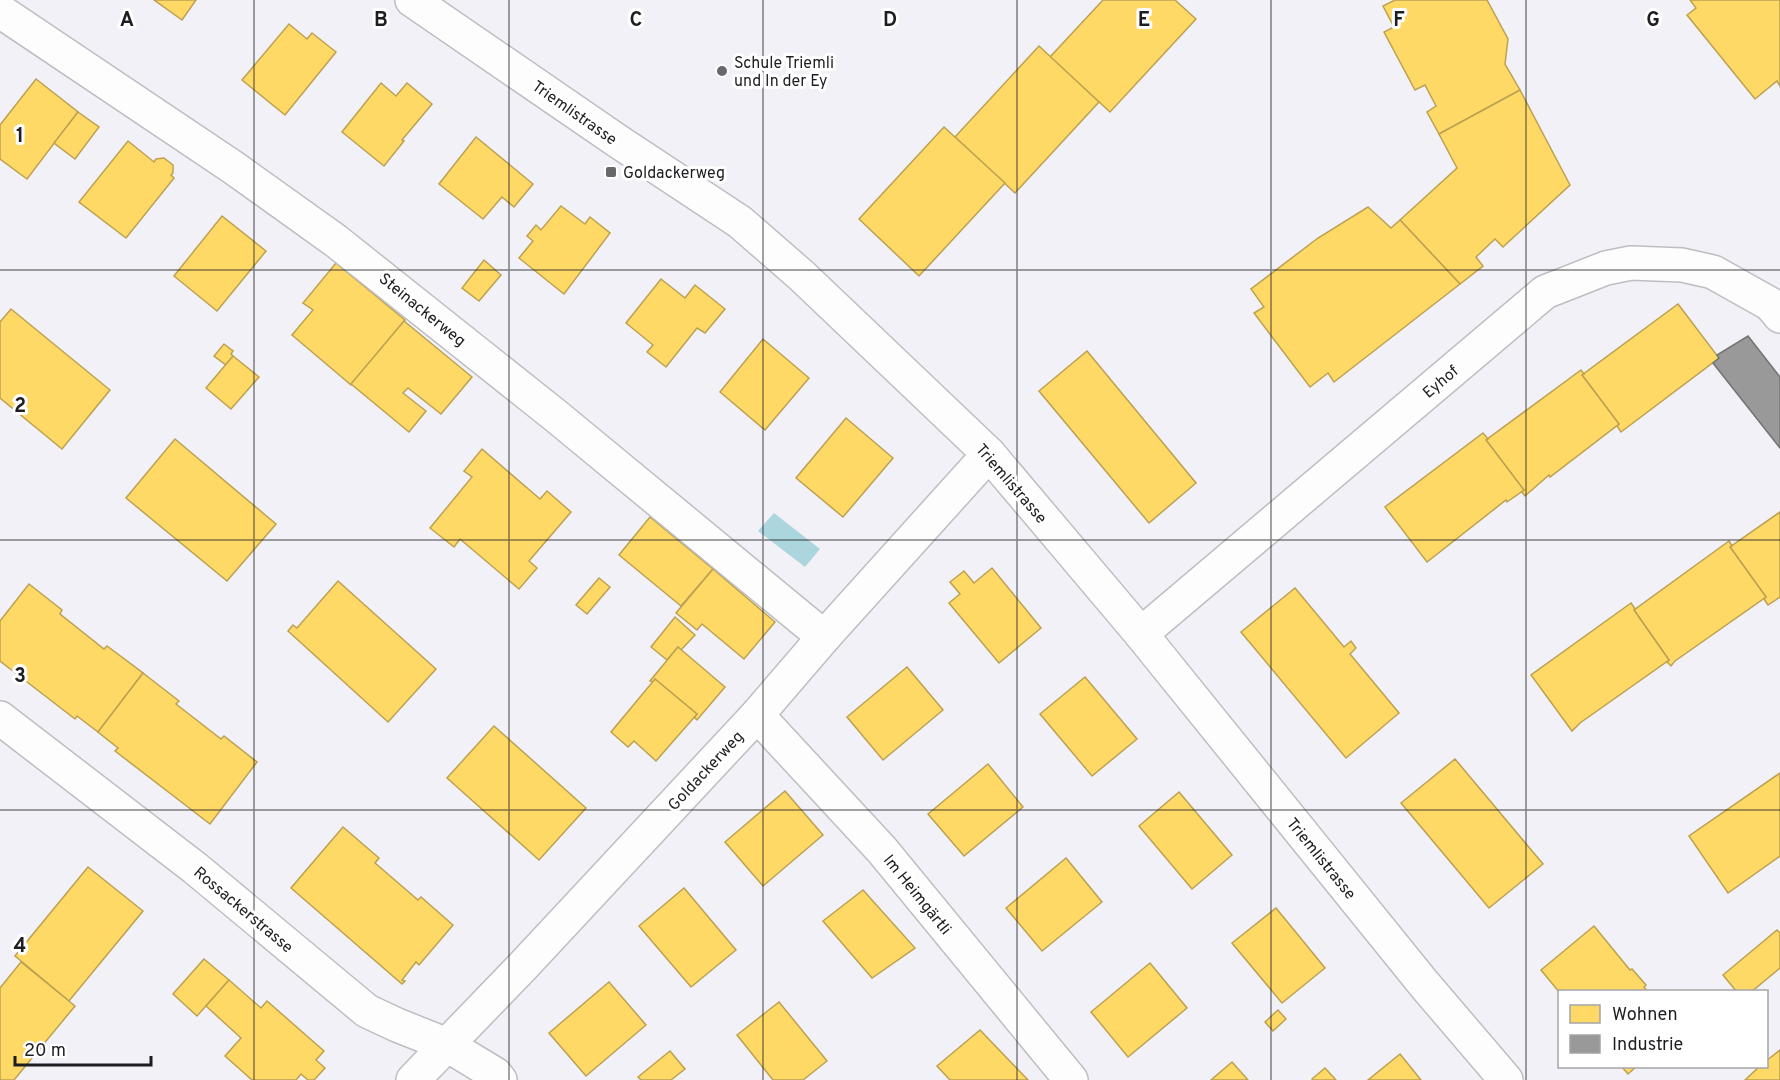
<svg xmlns="http://www.w3.org/2000/svg" width="1780" height="1080" viewBox="0 0 1780 1080" font-family="Overpass,sans-serif">
<rect width="100%" height="100%" fill="#f2f1f7"/>
<polygon fill="#acd6de" points="774,513 820,549 805,567 758,531"/>
<g fill="#ffd966" stroke="#bca151" stroke-width="1.5">
<polygon points="154,0 196,0 182,20"/>
<polygon points="1103,0 1175,0 1196,19 1110,112 1050,57"/>
<polygon points="1395,0 1487,0 1508,39 1505,64 1520,90 1439,134 1427,112 1436,106 1425,85 1415,90 1384,32 1394,27 1383,6"/>
<polygon points="1690,0 1780,0 1780,86 1777,81 1755,99 1687,15 1696,8"/>
<polygon points="289,24 307,39 312,33 336,52 285,115 242,80"/>
<polygon points="1039,46 1099,102 1015,193 955,137"/>
<polygon points="36,79 78,112 27,179 0,159 0,125"/>
<polygon points="381,83 396,96 407,83 432,104 402,140 404,141 384,166 342,132"/>
<polygon points="1520,90 1570,185 1503,247 1495,239 1476,257 1483,266 1460,284 1400,220 1457,168 1439,134"/>
<polygon points="78,112 99,127 75,159 54,143"/>
<polygon points="944,127 1005,183 919,276 859,219"/>
<polygon points="476,137 533,184 514,207 502,197 483,219 439,184"/>
<polygon points="128,141 154,162 156,159 164,158 173,165 173,173 171,175 174,178 126,238 79,202"/>
<polygon points="561,206 585,224 590,217 610,233 564,294 519,258 533,241 527,236 536,225 541,230"/>
<polygon points="1368,207 1391,228 1400,220 1460,284 1334,382 1328,373 1310,387 1254,313 1264,307 1251,289 1318,238"/>
<polygon points="222,216 266,251 217,311 174,276"/>
<polygon points="484,260 501,275 479,301 462,288"/>
<polygon points="336,263 405,320 351,385 292,335 313,310 303,303"/>
<polygon points="661,279 685,298 695,285 725,309 705,333 697,328 666,367 647,352 653,345 626,323"/>
<polygon points="1678,304 1719,358 1621,432 1617,426 1619,424 1582,375"/>
<polygon points="11,309 110,390 62,449 0,398 0,322"/>
<polygon points="404,321 472,377 441,414 408,388 403,393 426,411 409,432 351,384"/>
<polygon points="763,339 809,378 765,430 720,392"/>
<polygon points="224,344 233,351 231,354 233,356 226,365 214,356"/>
<polygon points="1087,351 1196,483 1149,523 1039,391"/>
<polygon points="233,356 259,377 231,409 206,388"/>
<polygon points="1581,370 1584,374 1582,375 1619,424 1550,477 1549,475 1525,496 1521,491 1524,490 1486,440"/>
<polygon points="846,418 893,458 843,517 796,478"/>
<polygon points="1483,433 1488,439 1486,440 1524,490 1507,502 1506,500 1427,562 1385,507"/>
<polygon points="175,439 276,524 227,581 126,498"/>
<polygon points="482,449 540,499 547,491 571,512 529,561 537,568 519,589 460,539 454,547 430,528 472,477 464,471"/>
<polygon points="1780,512 1780,597 1768,605 1764,599 1766,597 1730,547"/>
<polygon points="650,517 713,569 681,606 619,555"/>
<polygon points="1729,541 1732,546 1730,547 1766,597 1675,661 1671,666 1667,662 1669,660 1634,610"/>
<polygon points="992,568 1041,628 999,663 949,603 960,594 950,582 964,571 974,583"/>
<polygon points="713,569 775,622 744,659 702,624 697,630 676,613"/>
<polygon points="599,578 610,587 587,614 576,605"/>
<polygon points="338,581 436,669 388,722 288,631 293,625 297,628"/>
<polygon points="29,584 62,610 60,614 104,649 107,646 143,673 98,732 77,716 75,719 0,661 0,621"/>
<polygon points="1295,588 1344,647 1351,641 1356,648 1350,654 1399,713 1346,758 1241,632"/>
<polygon points="1631,603 1635,609 1634,610 1669,660 1580,723 1572,731 1531,675"/>
<polygon points="675,617 695,635 681,650 678,647 667,660 651,647"/>
<polygon points="678,647 725,687 697,720 694,717 697,714 655,679 653,682 650,681"/>
<polygon points="907,667 943,710 883,760 847,717"/>
<polygon points="143,673 179,701 176,704 221,739 224,736 257,762 210,824 115,751 118,748 98,732"/>
<polygon points="1085,677 1137,739 1092,776 1040,714"/>
<polygon points="655,679 697,714 656,761 634,741 628,747 611,732"/>
<polygon points="494,726 586,808 539,860 447,778"/>
<polygon points="1455,759 1543,864 1489,908 1401,803"/>
<polygon points="988,764 1023,807 964,856 928,814"/>
<polygon points="1780,773 1780,856 1728,893 1689,836"/>
<polygon points="785,791 823,835 763,886 725,842"/>
<polygon points="1179,792 1232,855 1192,889 1139,826"/>
<polygon points="343,827 379,858 375,863 418,900 421,897 453,925 419,965 416,962 402,980 405,981 402,984 291,888"/>
<polygon points="1066,858 1102,902 1042,951 1006,908"/>
<polygon points="88,867 143,911 69,1001 15,956"/>
<polygon points="684,888 736,950 691,987 639,926"/>
<polygon points="863,890 915,948 872,978 823,921"/>
<polygon points="1276,908 1325,968 1282,1003 1232,943"/>
<polygon points="1594,926 1630,970 1632,969 1646,985 1644,987 1648,992 1560,993 1541,970"/>
<polygon points="1777,930 1780,933 1780,968 1751,992 1737,992 1723,975"/>
<polygon points="204,959 229,980 197,1016 173,994"/>
<polygon points="21,962 75,1006 14,1080 0,1080 0,988"/>
<polygon points="1150,963 1187,1008 1128,1057 1091,1012"/>
<polygon points="229,980 261,1008 267,1001 324,1051 316,1060 325,1068 314,1080 308,1080 301,1074 296,1080 252,1080 225,1056 241,1038 206,1006"/>
<polygon points="609,982 646,1025 586,1076 549,1033"/>
<polygon points="779,1002 827,1061 803,1080 773,1080 737,1035"/>
<polygon points="1278,1010 1286,1019 1273,1031 1265,1022"/>
<polygon points="980,1030 1028,1080 950,1080 937,1066"/>
<polygon points="1780,1050 1780,1080 1745,1080 1760,1066 1766,1066 1766,1061"/>
<polygon points="670,1051 685,1069 671,1080 641,1080 638,1077"/>
<polygon points="1400,1054 1421,1080 1368,1080"/>
<polygon points="1232,1062 1248,1080 1211,1080"/>
<polygon points="1621,1066 1637,1066 1628,1074"/>
<polygon points="1325,1068 1336,1080 1313,1080 1312,1079"/>
</g>
<polygon fill="#999" stroke="#747475" stroke-width="1.5" points="1748,336 1780,377 1780,448 1713,363 1719,358 1717,355"/>
<g fill="none" stroke-linecap="round" stroke-linejoin="round">
<g stroke="#bebec2" stroke-width="36">
<g id="street">
<polyline points="0,11 234,168 336,241 556,416 824,637"/>
<polyline points="1141,634 1545,292 1606,268 1631,263 1682,265 1713,272 1770,304 1780,316"/>
<polyline points="757,715 882,850 1071,1080"/>
<polyline points="0,718 195,868 367,1011 397,1025 447,1045 495,1074 500,1080"/>
<polyline points="413,1080 523,966 757,715 824,637 989,454"/>
</g>
</g>
<g stroke="#bebec2" stroke-width="36">
<polyline id="secondary" points="412,0 619,142 740,222 802,276 989,454 1141,634 1424,984 1506,1080"/>
</g>
<use href="#street" stroke="#fdfdfe" stroke-width="33"/>
<use href="#secondary" stroke="#fdfdfe" stroke-width="33"/>
</g>
<path fill="none" stroke="#1e1d21" stroke-width="1.5" stroke-opacity="0.55" d="M254,0V1080M509,0V1080M763,0V1080M1017,0V1080M1271,0V1080M1526,0V1080M0,270H1780M0,540H1780M0,810H1780"/>
<g fill="#68676c" stroke="#fff" stroke-width="2">
<circle cx="722" cy="71" r="6"/>
<rect x="605" y="166" width="12" height="12" rx="3"/>
</g>
<g text-anchor="middle" stroke-width="6" stroke-linejoin="round" paint-order="stroke">
<g font-size="16" fill="#1e1d21" stroke="#fff" text-anchor="start">
<text x="734" y="68">Schule Triemli<tspan x="734" dy="18">und In der Ey</tspan></text>
<text x="623" y="178">Goldackerweg</text>
</g>
<g font-size="16" fill="#1e1d21" stroke="#fff">
<text transform="translate(575 112) rotate(35)" y="6">Triemlistrasse</text>
<text transform="translate(423 309) rotate(39)" y="6">Steinackerweg</text>
<text transform="translate(1440 381) rotate(-40)" y="6">Eyhof</text>
<text transform="translate(1012 483) rotate(49)" y="6">Triemlistrasse</text>
<text transform="translate(705 770) rotate(-47)" y="6">Goldackerweg</text>
<text transform="translate(1322 858) rotate(51)" y="6">Triemlistrasse</text>
<text transform="translate(918 894) rotate(51)" y="6">Im Heimgärtli</text>
<text transform="translate(244 909) rotate(40)" y="6">Rossackerstrasse</text>
</g>
</g>
<g font-size="20" text-anchor="middle" font-weight="bold" fill="#1e1d21" stroke="#fff" stroke-width="6" stroke-linejoin="round" paint-order="stroke">
<text x="127" y="26">A</text>
<text x="381" y="26">B</text>
<text x="636" y="26">C</text>
<text x="890" y="26">D</text>
<text x="1144" y="26">E</text>
<text x="1399" y="26">F</text>
<text x="1653" y="26">G</text>
<text x="20" y="142">1</text>
<text x="20" y="412">2</text>
<text x="20" y="682">3</text>
<text x="20" y="952">4</text>
</g>
<rect x="1558" y="990" width="210" height="78" fill="#ffffff" stroke="#a5a5a6" stroke-width="1.5"/>
<rect x="1570" y="1005" width="30" height="18" fill="#ffd966" stroke="#a5a5a6" stroke-width="1.5"/>
<text x="1612" y="1020" font-size="18" fill="#1e1d21">Wohnen</text>
<rect x="1570" y="1035" width="30" height="18" fill="#999999" stroke="#a5a5a6" stroke-width="1.5"/>
<text x="1612" y="1050" font-size="18" fill="#1e1d21">Industrie</text>
<path d="M15 1056v9h136v-9" fill="none" stroke="#1e1d21" stroke-width="3"/>
<text x="24" y="1056" font-size="18" fill="#1e1d21" stroke="#ffffff" stroke-width="4.5" paint-order="stroke">20 m</text>
</svg>
